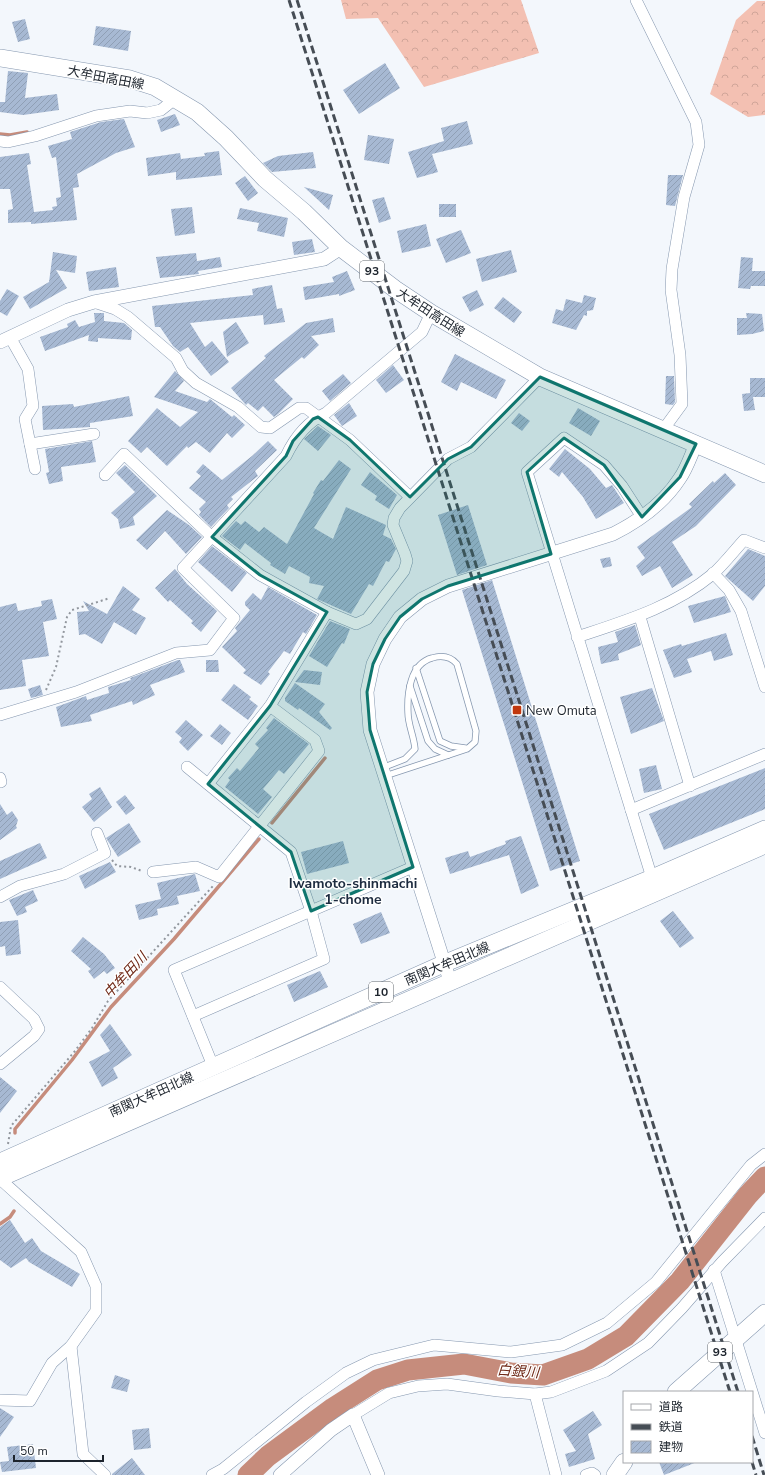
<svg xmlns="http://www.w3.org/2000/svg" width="765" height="1475" viewBox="0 0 765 1475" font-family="'Nunito Sans','Noto Sans JP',sans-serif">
<defs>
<pattern id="forest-crowns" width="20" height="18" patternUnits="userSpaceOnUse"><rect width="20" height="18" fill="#f3c0b2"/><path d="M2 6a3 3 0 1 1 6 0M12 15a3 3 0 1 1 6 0" fill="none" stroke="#d0a599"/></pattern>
<pattern id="building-hatch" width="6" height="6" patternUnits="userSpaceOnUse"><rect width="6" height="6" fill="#a7b9d3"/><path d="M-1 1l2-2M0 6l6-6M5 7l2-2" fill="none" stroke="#8f9fb5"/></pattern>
</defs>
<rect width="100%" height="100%" fill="#f3f7fc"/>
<g fill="url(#forest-crowns)">
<polygon points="341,0 521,0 539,53 424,87 378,18 346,19"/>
<polygon points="757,1 765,1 765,115 748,117 710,94 736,20"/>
</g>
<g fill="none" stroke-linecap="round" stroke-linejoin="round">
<g stroke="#c68c7c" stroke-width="3.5">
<polyline points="0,134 10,135 27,132"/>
<polyline points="272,823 325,758"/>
<polyline points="15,1133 15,1129 72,1060 111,1007 174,939 259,839"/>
<polyline points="0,1224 10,1217 14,1211"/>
</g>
<polyline stroke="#c68c7c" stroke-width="21" points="248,1475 268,1456 333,1408 377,1380 408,1370 464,1364 511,1373 543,1375 588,1359 626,1336 680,1281 748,1195 765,1177"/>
</g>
<g fill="url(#building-hatch)">
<polygon points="25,19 30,39 18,42 12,22"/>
<polygon points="96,26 131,31 128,51 93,45"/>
<polygon points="385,63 400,88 359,114 343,90"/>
<polygon points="8,71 28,73 25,98 57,94 59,110 23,115 0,112 0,102 5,102"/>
<polygon points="175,114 180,125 161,132 157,120"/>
<polygon points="124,119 135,147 116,153 77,174 79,187 73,188 77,220 31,224 31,222 8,223 8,210 13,209 10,189 0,189 0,157 29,153 31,164 27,165 34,212 53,210 52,207 57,206 56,198 61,197 56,157 52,158 48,146 72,139 70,132 101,122"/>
<polygon points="467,121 473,144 432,154 438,172 417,178 408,152 444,141 441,128"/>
<polygon points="368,135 394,139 389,164 364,160"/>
<polygon points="219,151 222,175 176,180 176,172 148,176 146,158 180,153 181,159 205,156 204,153"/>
<polygon points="313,152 316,168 272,172 263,163 278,156"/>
<polygon points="668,175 683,175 675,206 666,205"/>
<polygon points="245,176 258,193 248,201 235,183"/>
<polygon points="304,187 333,195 329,210"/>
<polygon points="384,197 391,219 379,223 372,200"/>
<rect x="439" y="204" width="17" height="13"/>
<polygon points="192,207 195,233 175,236 171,209"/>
<polygon points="240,208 288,218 284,237 257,231 259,223 237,219"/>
<polygon points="426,224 431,246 402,253 397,231"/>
<polygon points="461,230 471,253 446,263 436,239"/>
<polygon points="312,239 315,252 294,255 292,242"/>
<polygon points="511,250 517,272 482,282 476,259"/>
<polygon points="53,252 77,256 75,273 56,270 67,288 30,309 23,297 49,282"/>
<polygon points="196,253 197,261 220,257 222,267 198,271 199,274 160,278 156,257"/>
<polygon points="741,257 753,258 752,271 765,271 765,286 751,286 750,289 738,288"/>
<polygon points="116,267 119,287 89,291 86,272"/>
<polygon points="347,271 355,290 339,296 339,294 305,300 303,287 334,282 332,277"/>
<polygon points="272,285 277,309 282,308 285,322 264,325 263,315 190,323 205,347 212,341 229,362 211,376 188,347 180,352 173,346 160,327 155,327 152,306 253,295 252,289"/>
<polygon points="7,289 19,296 7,316 0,312 0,301"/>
<polygon points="477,290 484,305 470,312 462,297"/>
<polygon points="584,295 596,298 593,310 587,311 587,316 584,315 576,330 552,323 556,309 563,311 566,299 582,303"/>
<polygon points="503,297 522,312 514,323 494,308"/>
<polygon points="94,313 104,313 104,321 124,323 132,330 131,340 98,338 98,342 88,341 89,335 45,351 40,337 68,327 67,324 75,320 79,327 95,322"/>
<polygon points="746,313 762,314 764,331 752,334 737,335 737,318 747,318"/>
<polygon points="333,318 335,332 311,336 319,345 304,359 302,357 274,380 293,399 278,414 274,417 263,406 258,411 248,403 246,405 231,388 266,358 264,356 306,323"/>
<polygon points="236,322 249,343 227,357 223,332"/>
<polygon points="455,354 506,380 496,399 461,382 457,391 441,382"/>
<polygon points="393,365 404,380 386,393 376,380"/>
<polygon points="175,371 184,381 175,391 207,402 210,399 232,417 234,415 245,425 232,438 227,433 210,453 196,442 188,448 187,446 167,466 147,447 141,453 128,441 157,408 180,427 198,412 154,397"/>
<polygon points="343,374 351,383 330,401 322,391"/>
<polygon points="666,376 674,376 675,402 673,405 665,404"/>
<polygon points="750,378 765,378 765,397 753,397 755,410 744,411 742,394 750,393"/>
<polygon points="129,396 133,416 90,423 90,427 43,430 42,406 73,404 74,407"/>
<polygon points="349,403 357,416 342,426 334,415"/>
<polygon points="578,408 600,421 591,436 569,423"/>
<polygon points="519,413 530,421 522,431 511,423"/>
<polygon points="318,426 331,435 318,451 304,439"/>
<polygon points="92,441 96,462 61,467 63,481 49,484 46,473 49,472 45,449"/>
<polygon points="268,441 277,450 255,471 258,476 231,497 233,499 227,505 229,508 211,527 199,515 201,512 199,509 206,502 189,488 201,476 196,472 203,464 222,480 252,456"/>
<polygon points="565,449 590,469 606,488 612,485 624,503 596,519 583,497 562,472 559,477 549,469"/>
<polygon points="339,460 351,469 314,528 333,539 346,507 386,525 383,535 391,539 396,549 389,562 386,561 373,586 369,584 351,614 317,599 324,586 309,583 310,577 289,566 285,574 270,565 271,563 245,543 240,550 222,536 236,521 241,525 245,521 259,532 264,527 287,544 314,494 313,493 321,480 323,481"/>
<polygon points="125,465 157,496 133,517 135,525 120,529 118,519 111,513 135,492 116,473"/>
<polygon points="370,472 397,495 389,509 375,500 377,496 361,485"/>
<polygon points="725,473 736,485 696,526 672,542 693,575 672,588 660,566 642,576 636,566 645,558 637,547 692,507 689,504 713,481 714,483"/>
<polygon points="468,505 487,565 457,575 438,515"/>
<polygon points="167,510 189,525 202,537 186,554 165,531 147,550 136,540"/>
<polygon points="212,546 247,573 232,592 198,562"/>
<polygon points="748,549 765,556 765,586 753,601 725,576"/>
<polygon points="610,557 612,566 603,568 600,559"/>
<polygon points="175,569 187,584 217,611 201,632 191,623 193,621 170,600 168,602 155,588"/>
<polygon points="492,580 580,861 550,871 462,590"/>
<polygon points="123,586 140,599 132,610 146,618 136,635 114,622 102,644 85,634 79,635 77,612 89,611 83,601 107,614"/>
<polygon points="268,587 317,615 306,634 303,632 290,654 284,651 268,672 270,674 261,685 243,673 246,670 222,647 237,631 235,628 250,610 245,605 245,602 253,593 261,600"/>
<polygon points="725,596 731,612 694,623 688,606"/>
<polygon points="52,599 57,619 43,622 49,656 22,660 26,686 0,690 0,607 16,603 18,611 42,606 41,601"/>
<polygon points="330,621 350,629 344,644 342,643 327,667 309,656"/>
<polygon points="635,625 641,645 618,654 619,660 601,664 598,647 618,642 615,632"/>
<polygon points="726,633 733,655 714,661 711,651 687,659 692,672 674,678 663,650 681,644 682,646"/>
<polygon points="178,660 180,660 185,672 150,685 155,695 133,705 132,701 90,715 92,721 61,727 56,707 86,696 87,700 109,693 108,687 131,680 130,678"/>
<polygon points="206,660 218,660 219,672 206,672"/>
<polygon points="304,670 322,672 320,685 295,682"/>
<polygon points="295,683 325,704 319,712 332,728 330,730 299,708 298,710 285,701 285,698"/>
<polygon points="234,684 251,697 249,699 258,706 248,720 221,700"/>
<polygon points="40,685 43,695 31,698 28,689"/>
<polygon points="652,688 664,721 631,734 620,697"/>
<polygon points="274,718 309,744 284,774 279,770 263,789 272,797 258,814 225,787 230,780 228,778 237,768 240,771 259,748 255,744 268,730 266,728"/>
<polygon points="186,720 203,735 188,751 179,742 182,738 175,732"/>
<polygon points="220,724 231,733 222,745 210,736"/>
<polygon points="656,765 662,789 644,793 639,769"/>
<polygon points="765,768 765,809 664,850 649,814"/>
<polygon points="100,787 112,807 94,822 82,807 92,799 89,794"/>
<polygon points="125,795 135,808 126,815 116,802"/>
<polygon points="0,804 7,815 12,811 18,820 16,826 17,828 0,840"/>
<polygon points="129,823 141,842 118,857 106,838"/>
<polygon points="521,836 539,886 521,894 509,855 450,874 445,858 468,851 470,857 506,844 505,841"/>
<polygon points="343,841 349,863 307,874 301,852"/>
<polygon points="40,843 47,858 0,879 0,861"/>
<polygon points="110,862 116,872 85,889 79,876"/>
<polygon points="195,874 200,891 177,896 179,904 157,909 158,915 139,920 135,905 161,899 157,883"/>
<polygon points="33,890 38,901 25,907 27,912 17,916 9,900"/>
<polygon points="673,911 694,938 680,948 660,921"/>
<polygon points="381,912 390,933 361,944 353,924"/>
<polygon points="18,920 21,954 6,956 5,946 0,947 0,922"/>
<polygon points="83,937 104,954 115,968 107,974 104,971 94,979 88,971 91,969 71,951"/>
<polygon points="320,971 328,987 294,1002 287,985"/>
<polygon points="110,1024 132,1055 113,1068 118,1078 102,1087 89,1062 110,1051 100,1035"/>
<polygon points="0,1077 17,1091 0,1113"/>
<polygon points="10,1220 25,1243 32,1238 41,1251 80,1274 72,1287 29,1262 26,1258 11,1268 0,1260 0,1227"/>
<polygon points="115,1375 130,1380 127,1392 111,1388"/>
<polygon points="0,1408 14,1417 0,1437"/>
<polygon points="593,1411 602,1425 588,1434 595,1459 569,1467 565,1454 576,1451 563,1430"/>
<polygon points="149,1428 151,1448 134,1450 132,1430"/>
<polygon points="33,1444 36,1468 2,1472 0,1462 9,1461 7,1447"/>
<polygon points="132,1458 145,1475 112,1475 112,1474"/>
<polygon points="659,1462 697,1462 664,1475"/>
</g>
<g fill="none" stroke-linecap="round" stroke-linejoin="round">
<g stroke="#8597af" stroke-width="7">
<g id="service">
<polyline points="416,668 440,741 451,746 465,748"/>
<polyline points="410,686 428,741 435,749 448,755"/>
<path d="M382,768L405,759L415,749C414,736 408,725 408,713C407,693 410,664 432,658C442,655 450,656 457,664L476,731L475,742L467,749L385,776"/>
</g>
</g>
<g stroke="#8597af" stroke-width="12">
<g id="minor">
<polyline points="636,0 696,122 699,145 684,197 672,269 671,290 680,355 682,404 663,430"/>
<polyline points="0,141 8,142 35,136 96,116 130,111 147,113 161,110 176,98"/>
<polyline points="94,302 115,309 128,317 176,358 183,371 196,383 238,407 261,427 270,428 299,408 306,408 350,440 410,497"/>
<polyline points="10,337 28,369 33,406 25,419 35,469"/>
<polyline points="30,444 94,434"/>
<polyline points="105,475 124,454 212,537 260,575 327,612 356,624 367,619 404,571 407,561 405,554 393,525 394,518 400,508 448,459 471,447 540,377"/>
<polyline points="642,517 622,486 604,465 564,438 527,472 652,878"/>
<polyline points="713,573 729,590 741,611 765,687"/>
<polyline points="640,617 690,786"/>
<path d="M577,637C625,621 673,607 713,574C724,564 734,551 744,540L765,548"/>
<path d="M0,715L76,692L176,653L210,650L234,618L183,568L286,456C295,437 307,422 326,413L422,332L431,313"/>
<polyline points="187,767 291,852 311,911 324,959 193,1016"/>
<polyline points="0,778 1,782"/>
<polyline points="208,784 270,706 327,612"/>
<polyline points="631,810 765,754"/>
<polyline points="153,872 196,867 219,877 319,751 315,740 270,706"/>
<polyline points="0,897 20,886 64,874 105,853 97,833"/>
<polyline points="0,987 34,1019 39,1029 34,1036 0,1064"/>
<polyline points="213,1066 174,970 413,867"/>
<polyline points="0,1179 81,1252 96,1286 96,1311 71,1346 52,1363 30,1401 0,1400"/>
<polyline points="714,1270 765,1433"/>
<polyline points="71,1346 83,1454 105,1475"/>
<polyline points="535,1394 556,1475"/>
<polyline points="353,1415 389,1393 418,1386 447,1384 498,1391 535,1394 551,1392 606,1371 648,1343 682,1308 722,1262 765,1218"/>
<polyline points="212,1475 223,1469 306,1402 346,1373 373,1360 434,1345 511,1352 562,1345 607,1323 656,1282 751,1165 765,1154"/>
<polyline points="586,1475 592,1473 595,1475"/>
</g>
</g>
<g stroke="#8597af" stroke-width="14">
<g id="tertiary">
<polyline points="0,342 68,310 94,302 324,259 341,248"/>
<path d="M450,981L370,730L367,692L373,664L385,639L400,617L422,599L448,586L613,534C639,521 664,503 680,478C687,468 691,455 696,444"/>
<polyline points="280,1475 331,1430 353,1415 378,1475"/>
</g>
</g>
<g stroke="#8597af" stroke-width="18">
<g id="primary">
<polyline points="0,58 130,79 155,87 197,112 226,138 265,179 304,212 341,248 395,289 431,313 540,377 765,474"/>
<polyline points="0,1162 443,964 652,878 765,829"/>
<polyline points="0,1178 765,845"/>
<polyline points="676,1392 765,1313"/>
<polyline points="615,1475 624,1462"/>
</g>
</g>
<g stroke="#92979e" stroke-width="2" stroke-dasharray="2 3" stroke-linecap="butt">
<polyline points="46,690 56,667 67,617 72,610 110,598"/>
<polyline points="112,860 117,866 131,867 142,871"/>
<polyline points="8,1144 11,1126 75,1051 92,1028 108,1001 213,886"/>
</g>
<use href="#service" stroke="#fff" stroke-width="5.5"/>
<use href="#minor" stroke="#fff" stroke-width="11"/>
<use href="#tertiary" stroke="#fff" stroke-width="13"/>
<use href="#primary" stroke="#fff" stroke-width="17"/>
<g stroke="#464d55" stroke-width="3" stroke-dasharray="8 4" stroke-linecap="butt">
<polyline points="289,0 730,1392"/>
<polyline points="297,0 738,1392"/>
<polyline points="752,1436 764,1475"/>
<polyline points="752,1462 756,1475"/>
</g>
</g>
<path fill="#0f766e" fill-opacity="0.2" stroke="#0f766e" stroke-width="3" stroke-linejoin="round" d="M540,377L696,444L680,477L642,517L604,465L564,438L527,472L551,554L448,586L422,599L400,617L385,639L373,664L367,692L370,730L413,867L311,911L291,852L208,784L270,706L327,612L260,575L212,537L286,456L293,441L313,419L318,417L350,440L410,497L448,459L471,447Z"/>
<rect fill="#c1380e" stroke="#fff" stroke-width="1.5" x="512" y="705" width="10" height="10" rx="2"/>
<g text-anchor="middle" stroke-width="3" stroke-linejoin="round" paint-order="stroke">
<g fill="#fff" stroke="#61666c" stroke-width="1">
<rect x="360" y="261" width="24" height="20" rx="3"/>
<rect x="369" y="982" width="24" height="20" rx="3"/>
<rect x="708" y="1342" width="24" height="20" rx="3"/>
</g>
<g font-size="12" font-weight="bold" fill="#1d242d">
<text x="372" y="275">93</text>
<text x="381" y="996">10</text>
<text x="720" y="1356">93</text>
</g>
<g font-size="13" fill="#1d242d" stroke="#fff">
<text transform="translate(106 77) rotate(11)" y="5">大牟田高田線</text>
<text transform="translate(431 312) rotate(33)" y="5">大牟田高田線</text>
<text transform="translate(447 963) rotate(-23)" y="5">南関大牟田北線</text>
<text transform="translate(151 1094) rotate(-24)" y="5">南関大牟田北線</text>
</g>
<g font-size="13" fill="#1d242d" stroke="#fff" text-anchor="start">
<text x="526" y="715">New Omuta</text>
</g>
<g font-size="14" font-weight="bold" fill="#1d2b3f" stroke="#fff">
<text x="353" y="888">Iwamoto-shinmachi<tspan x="353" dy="16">1-chome</tspan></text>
</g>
<g font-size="14" font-style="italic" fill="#6e2715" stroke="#fff">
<text transform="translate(125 975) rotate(-47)" y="5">中牟田川</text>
<text transform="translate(518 1371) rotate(4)" y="5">白銀川</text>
</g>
</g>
<rect x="623" y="1391" width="130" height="72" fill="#ffffff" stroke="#a5a7ab"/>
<rect x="631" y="1404" width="20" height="6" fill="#ffffff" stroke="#a5a7ab"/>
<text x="659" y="1411" font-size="12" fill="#1d242d">道路</text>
<rect x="631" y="1424" width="20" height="6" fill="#464d55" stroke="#a5a7ab"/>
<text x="659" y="1431" font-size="12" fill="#1d242d">鉄道</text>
<rect x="631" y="1441" width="20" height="12" fill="url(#building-hatch)" stroke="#a5a7ab"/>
<text x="659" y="1451" font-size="12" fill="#1d242d">建物</text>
<path d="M14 1455v6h89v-6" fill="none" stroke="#1d242d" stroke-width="2"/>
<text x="20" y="1455" font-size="12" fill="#1d242d" stroke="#ffffff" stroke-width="3" paint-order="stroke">50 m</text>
</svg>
